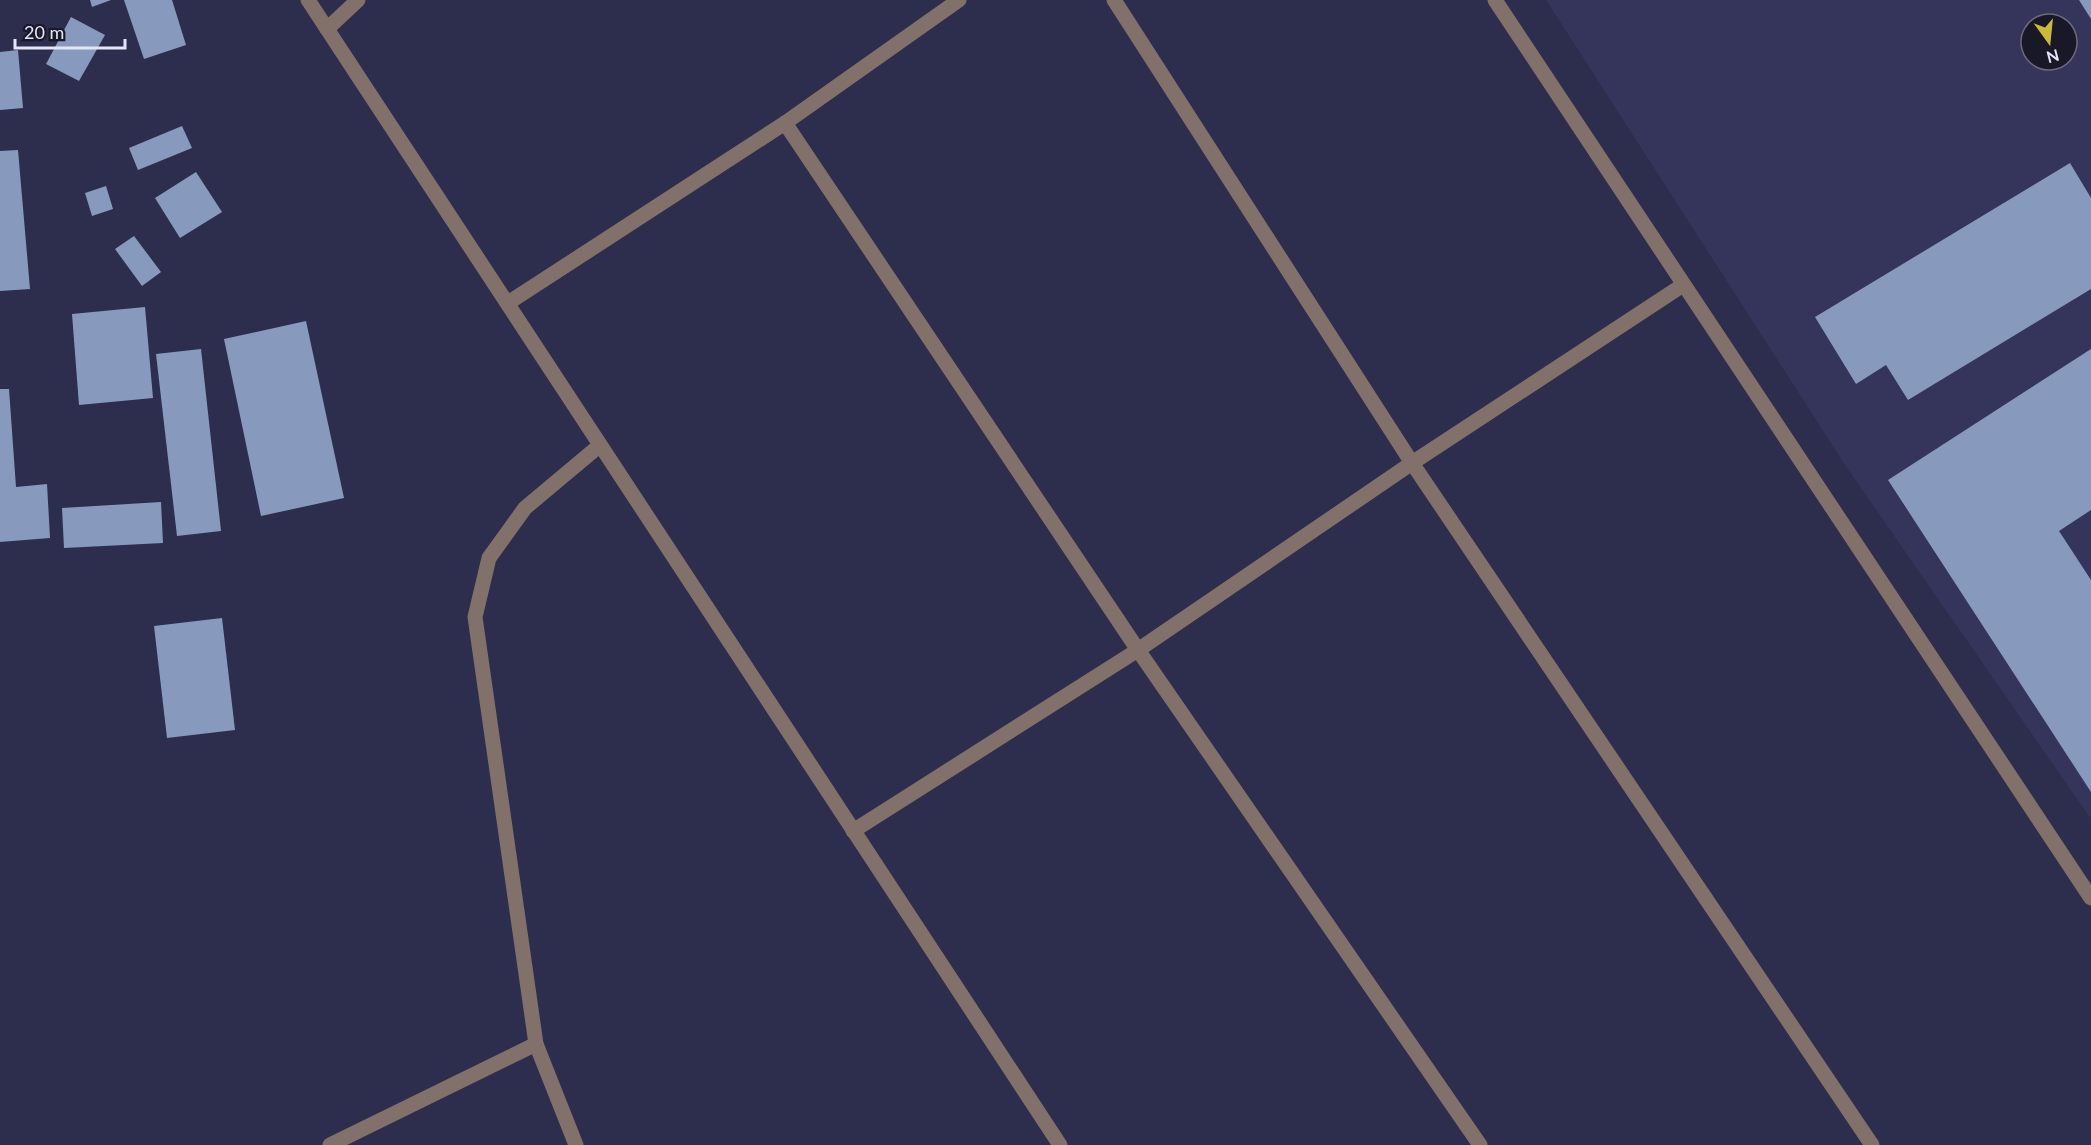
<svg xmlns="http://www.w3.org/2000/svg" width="2091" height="1145" viewBox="0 0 2091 1145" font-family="Lato,sans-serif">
<rect width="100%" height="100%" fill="#2d2e4d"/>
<path fill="#35355b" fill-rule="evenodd" d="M1546,0H2091V819L1847,468ZM2031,24H2067V60H2031Z"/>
<g fill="#879abd">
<polygon points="90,0 111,0 92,7"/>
<polygon points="124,0 172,0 186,45 144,59"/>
<polygon points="2079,0 2091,0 2091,19"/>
<polygon points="71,17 105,35 79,81 46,64"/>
<polygon points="18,50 23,108 0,110 0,52"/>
<polygon points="182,126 192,148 138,170 129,148"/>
<polygon points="18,150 30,289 0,291 0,151"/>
<polygon points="2070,163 2091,198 2091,289 1908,400 1886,365 1856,384 1815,317"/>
<polygon points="196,172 222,212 180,238 155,198"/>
<polygon points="106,186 113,209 92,216 85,193"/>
<polygon points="134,236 161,272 142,286 115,249"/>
<polygon points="145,307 153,398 79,405 72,314"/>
<polygon points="306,321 344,498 261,516 224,339"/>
<polygon points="201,349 221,531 177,536 156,354"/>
<polygon points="2091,349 2091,510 2059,531 2091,580 2091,792 1888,480"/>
<polygon points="0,389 9,389 16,487 47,484 50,538 0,542"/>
<polygon points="161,502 163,543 64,548 62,508"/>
<polygon points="222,618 235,730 167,738 154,626"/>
</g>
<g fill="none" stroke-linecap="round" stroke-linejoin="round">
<g stroke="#82706a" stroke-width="15">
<polyline points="308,0 1060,1145"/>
<polyline points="1114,0 1412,463 1872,1145"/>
<polyline points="1495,0 2091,898"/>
<polyline points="327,29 358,0"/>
<polyline points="785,123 1138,650 1480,1145"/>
<polyline points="508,303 785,123 959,0"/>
<polyline points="853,831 1138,650 1412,463 1683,285"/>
<polyline points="330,1145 536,1044"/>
<polyline points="576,1145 536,1044 475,617 489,558 525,508 599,446"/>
</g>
</g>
<g transform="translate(2049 42) rotate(165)"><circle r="28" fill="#181826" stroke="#6a6a7b" stroke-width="1.5"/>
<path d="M0-4.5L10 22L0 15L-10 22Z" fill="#cbba39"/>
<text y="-9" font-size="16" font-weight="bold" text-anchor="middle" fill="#e4e5fa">N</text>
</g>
<path d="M15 39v9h110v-9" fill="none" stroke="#e4e5fa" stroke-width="3"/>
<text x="24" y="39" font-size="18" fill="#e4e5fa" stroke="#181826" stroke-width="4.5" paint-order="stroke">20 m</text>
</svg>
